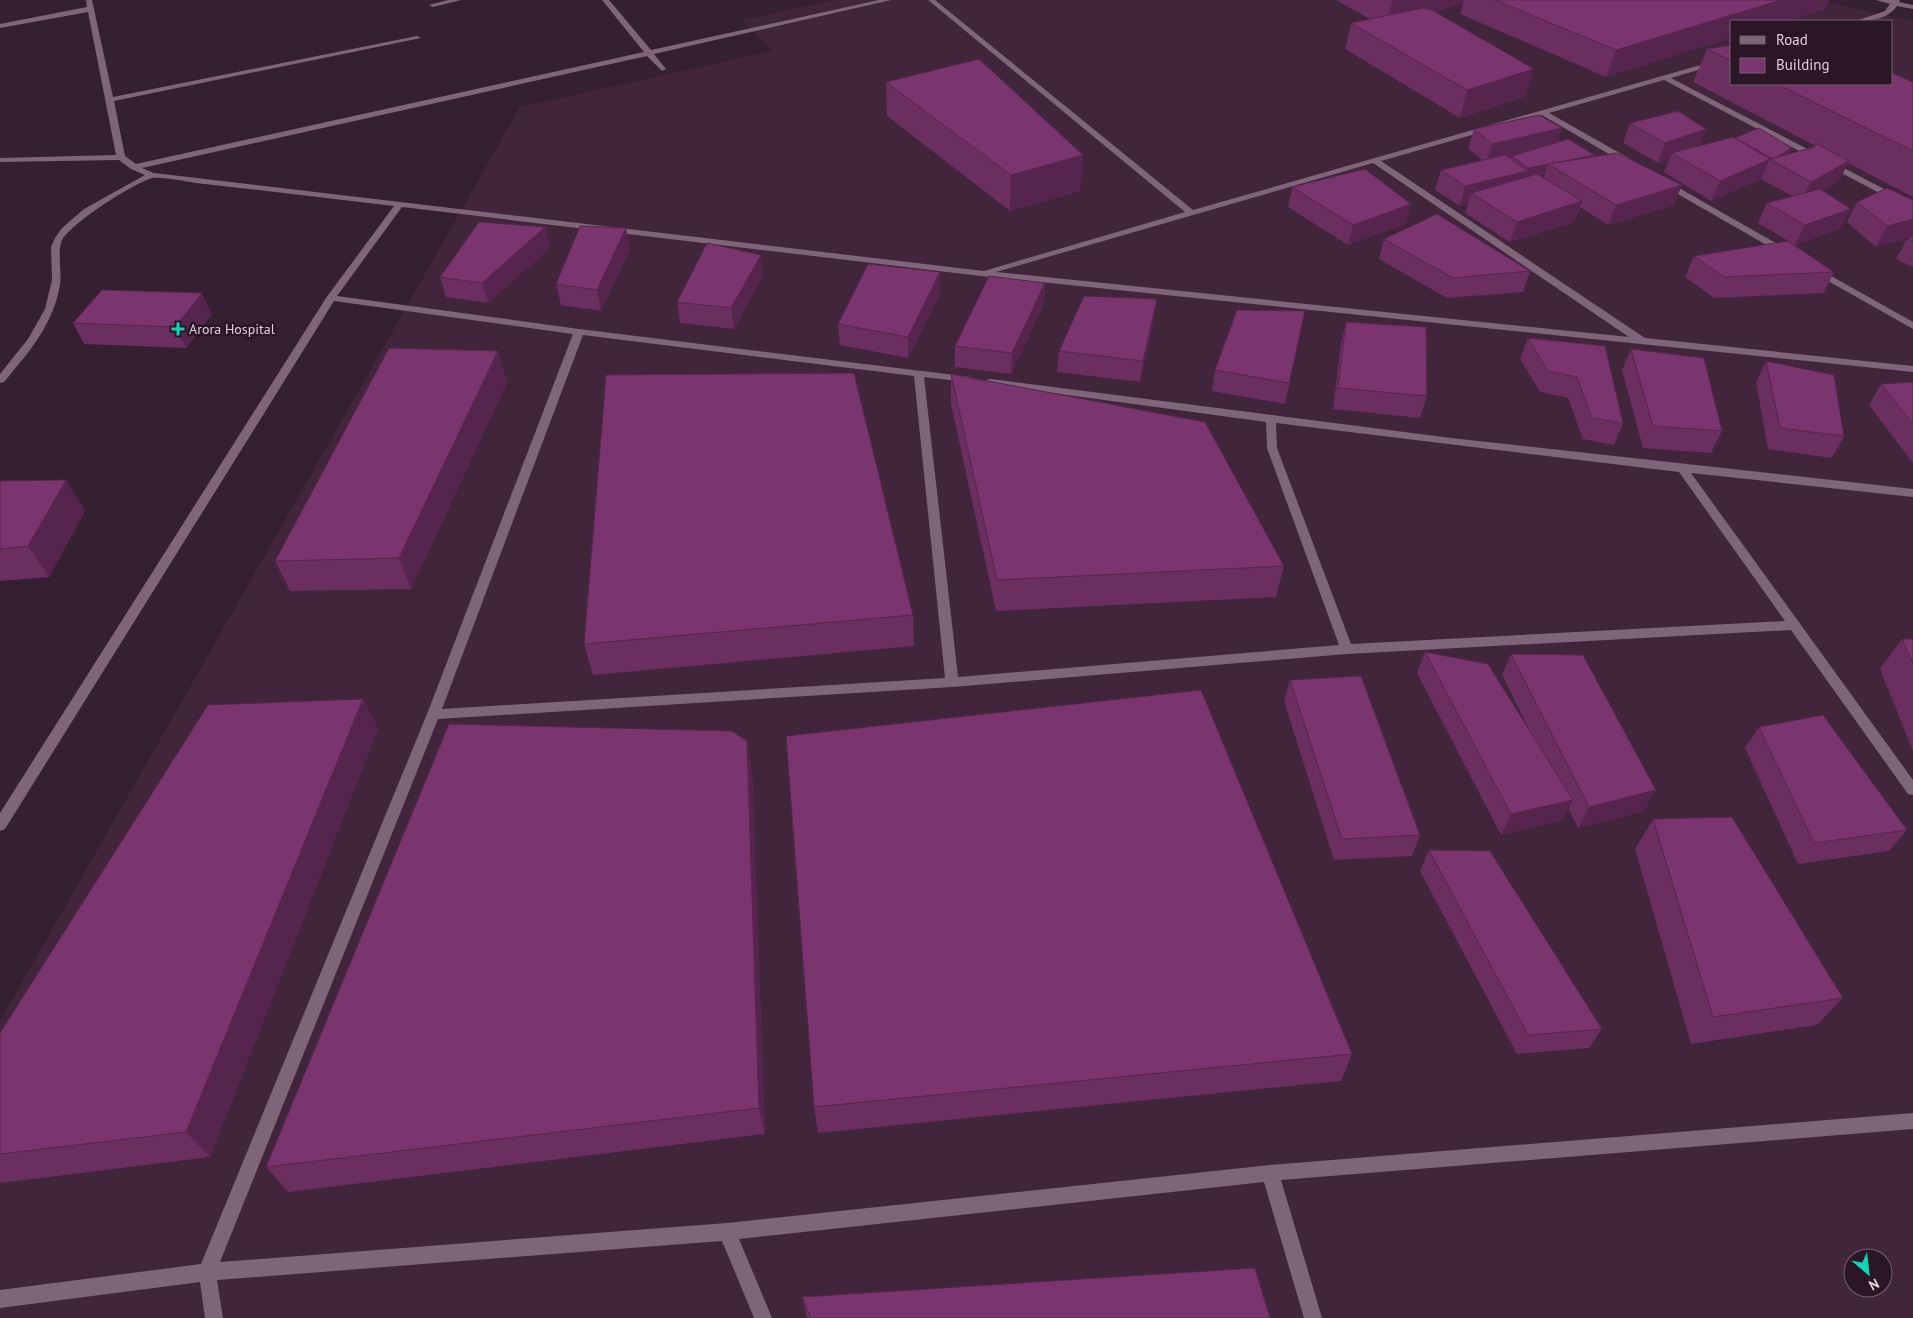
<svg xmlns="http://www.w3.org/2000/svg" width="1913" height="1318" viewBox="0 0 1913 1318" font-family="'PT Sans',sans-serif">
<rect width="100%" height="100%" fill="#352031"/>
<path fill="#41253b" fill-rule="evenodd" d="M834,0H1818L1913,21V1318H0V1021L520,107L772,51L742,20ZM1732,21H1892V84H1732ZM1853,1258H1883V1288H1853Z"/>
<g fill="none" stroke-linecap="round" stroke-linejoin="round">
<g fill="#7f6579" fill-rule="evenodd">
<path d="M86,0H92L113,97L417,36L421,38L114,101L125,156L136,164L644,52L602,0H609L651,50L879,0H891L654,54L666,69L662,71L647,56L142,168L154,173L984,271L1185,212L928,0H935L1193,210L1732,56V60L1671,78L1913,204V210L1910,209L1664,80L1549,113L1632,160V164H1626L1542,115L1381,161L1645,338L1913,366V372L981,276L402,207L337,296L579,329L971,377V381L967,382L924,377L958,677L1339,645L1267,448L1266,422L986,384V380L990,379L1451,438L1913,489V497L1691,473L1913,780V795L1908,794L1791,630L1347,654L952,687L438,719L220,1262L727,1223L1270,1165L1913,1113V1129L1281,1180L1322,1318H1304L1264,1182L739,1239L772,1318H754L722,1241L217,1280L223,1318H205L200,1282L0,1308V1290L201,1264L427,714L573,334L334,301L5,829L0,831V813L326,298L394,206C331,199 268,191 205,184C194,183 161,176 152,178C132,184 73,222 62,240C57,251 62,272 60,285C53,325 29,352 4,382L0,383V374L28,339L45,309L52,280L51,247L55,238L62,228L84,209L145,175L131,169L119,160L0,162V158L116,155L88,12L0,28V24L87,7ZM1373,163L1629,337L996,272ZM583,335L914,376L945,678L442,709ZM1276,423L1679,472L1785,621L1351,644L1277,448Z"/>
<polygon points="448,0 461,0 433,7 429,5"/>
<path d="M1876,0H1900L1899,2L1913,5V9L1897,6C1888,19 1871,21 1856,21L1885,11L1890,4Z"/>
<polygon points="1665,180 1788,250 1790,252 1785,255 1782,254 1662,185 1661,183"/>
<polygon points="1817,268 1913,322 1913,329 1814,273 1812,271"/>
</g>
</g>
<g fill="#6a2e5f" fill-rule="evenodd">
<polygon points="1336,0 1829,0 1825,9 1785,21 1732,21 1606,77 1460,14 1463,3 1435,12 1526,96 1460,118 1345,49 1351,23 1370,19"/>
<polygon points="1732,45 1732,84 1892,84 1913,82 1913,197 1848,163 1839,181 1822,190 1840,229 1795,245 1758,223 1767,203 1792,196 1761,179 1711,201 1664,172 1670,158 1658,163 1623,143 1630,123 1699,146 1735,138 1792,148 1789,154 1813,147 1814,145 1693,82 1707,49"/>
<polygon points="886,82 1083,155 1080,191 1010,211 887,116"/>
<path d="M1562,128L1557,143L1595,157L1674,205L1608,225L1580,207L1574,222L1510,242L1465,213L1468,204L1460,206L1435,190L1441,170L1482,160L1468,148L1474,129ZM1545,174L1544,178L1539,176Z"/>
<polygon points="1292,187 1411,204 1405,224 1348,245 1288,207"/>
<polygon points="1913,200 1913,267 1896,259 1907,239 1910,237 1876,247 1847,222 1857,202"/>
<polygon points="545,227 550,248 488,303 446,297 440,277"/>
<polygon points="1384,239 1530,271 1523,292 1447,298 1379,259"/>
<polygon points="630,249 601,311 561,305 556,284"/>
<polygon points="1694,256 1834,272 1824,293 1714,298 1685,277"/>
<polygon points="940,272 940,293 908,358 840,345 838,324"/>
<polygon points="763,275 734,329 680,323 677,302"/>
<polygon points="1045,283 1044,304 1011,374 955,367 955,346"/>
<polygon points="1305,311 1285,404 1212,391 1215,370"/>
<polygon points="212,314 186,348 84,344 73,323"/>
<polygon points="1154,319 1140,382 1057,372 1059,351"/>
<polygon points="1346,322 1427,396 1420,418 1333,409 1341,343"/>
<polygon points="1528,338 1605,346 1623,423 1614,445 1583,439 1568,398 1540,392 1520,359"/>
<polygon points="1631,349 1722,431 1711,453 1643,448 1622,370"/>
<polygon points="498,351 507,382 411,589 290,591 275,561"/>
<polygon points="1766,361 1844,436 1832,458 1768,449 1756,382"/>
<polygon points="951,374 1284,566 1276,597 996,611 951,404"/>
<polygon points="1913,382 1913,463 1869,405 1881,384"/>
<polygon points="66,480 85,511 49,577 0,581 0,481"/>
<polygon points="913,615 914,646 593,675 584,644"/>
<polygon points="1902,639 1913,639 1913,751 1880,669"/>
<polygon points="1425,652 1528,727 1502,675 1511,654 1644,811 1578,828 1568,808 1562,820 1501,835 1417,673"/>
<polygon points="1290,680 1420,835 1412,856 1334,860 1284,701"/>
<polygon points="363,699 378,729 210,1157 0,1183 0,1033"/>
<polygon points="1759,727 1907,830 1889,851 1798,864 1745,748"/>
<polygon points="752,771 765,1134 288,1192 266,1167"/>
<polygon points="1653,819 1843,998 1817,1025 1691,1044 1635,849"/>
<polygon points="1429,850 1602,1029 1589,1048 1517,1054 1420,871"/>
<polygon points="1352,1054 1341,1081 818,1133 814,1107"/>
<polygon points="802,1297 1270,1318 807,1318"/>
</g>
<g fill="#56254d">
<polygon points="1397,0 1464,0 1463,3 1387,27 1392,1"/>
<polygon points="1781,0 1829,0 1825,9 1785,21 1732,21 1732,38 1606,77 1616,50"/>
<polygon points="1534,69 1526,96 1460,118 1467,90"/>
<polygon points="1562,128 1555,147 1512,156 1512,157 1486,163 1492,144"/>
<polygon points="1706,129 1698,149 1672,153 1670,158 1658,163 1665,143"/>
<polygon points="1792,148 1787,158 1773,159"/>
<polygon points="1083,155 1080,191 1010,211 1011,175"/>
<polygon points="1595,155 1592,165 1549,164"/>
<polygon points="1770,159 1761,179 1711,201 1720,181"/>
<polygon points="1849,161 1839,181 1801,202 1811,182"/>
<polygon points="1548,164 1545,174 1525,178 1471,193 1468,204 1460,206 1465,186 1527,171 1528,168"/>
<polygon points="1682,185 1674,205 1608,225 1616,205"/>
<polygon points="1582,201 1574,222 1510,242 1517,222"/>
<polygon points="1411,204 1405,224 1348,245 1353,225"/>
<polygon points="1851,209 1840,229 1795,245 1805,225"/>
<polygon points="1913,219 1913,236 1876,247 1887,226"/>
<polygon points="545,227 550,248 488,303 482,283"/>
<polygon points="626,228 630,249 601,311 597,290"/>
<polygon points="761,255 763,275 734,329 731,308"/>
<polygon points="940,272 940,293 908,358 908,337"/>
<polygon points="1045,283 1044,304 1011,374 1012,353"/>
<polygon points="202,293 212,314 186,348 175,327"/>
<polygon points="1157,299 1154,319 1140,382 1143,361"/>
<polygon points="498,351 507,382 411,589 399,558"/>
<polygon points="66,480 85,511 49,577 28,546"/>
<polygon points="363,699 378,729 210,1157 186,1132"/>
<polygon points="747,741 752,771 765,1134 759,1108"/>
<polygon points="1656,790 1644,811 1578,828 1589,807"/>
<polygon points="1573,800 1562,820 1501,835 1511,814"/>
</g>
<g fill="#7b356e" stroke="#56254d">
<polygon points="1495,0 1781,0 1616,50"/>
<polygon points="1423,8 1432,10 1534,69 1467,90 1351,23"/>
<polygon points="1732,45 1732,61 1707,49"/>
<polygon points="979,59 1083,155 1011,175 886,82"/>
<polygon points="1892,73 1913,82 1913,151 1777,84 1892,84"/>
<polygon points="1678,111 1706,129 1665,143 1630,123"/>
<polygon points="1539,115 1562,128 1492,144 1474,129"/>
<polygon points="1759,128 1792,148 1773,159 1735,138"/>
<polygon points="1733,137 1770,159 1720,181 1672,153"/>
<polygon points="1568,139 1595,155 1528,168 1512,156"/>
<polygon points="1815,143 1849,161 1811,182 1770,159 1815,147"/>
<polygon points="1617,153 1682,185 1616,205 1548,164"/>
<polygon points="1505,155 1528,171 1465,186 1441,170"/>
<polygon points="1365,169 1411,204 1353,225 1292,187"/>
<polygon points="1537,174 1582,201 1517,222 1471,193"/>
<polygon points="1887,188 1913,200 1913,219 1887,226 1857,202"/>
<polygon points="1820,189 1851,209 1805,225 1767,203"/>
<polygon points="1437,214 1530,271 1453,278 1384,239"/>
<polygon points="479,222 545,227 482,283 440,277"/>
<polygon points="580,226 626,228 597,290 556,284"/>
<polygon points="1913,236 1913,241 1907,239"/>
<polygon points="1788,241 1834,272 1724,277 1694,256"/>
<polygon points="707,243 761,255 731,308 677,302"/>
<polygon points="868,264 940,272 908,337 838,324"/>
<polygon points="989,276 1045,283 1012,353 955,346"/>
<polygon points="102,290 202,293 175,327 73,323"/>
<polygon points="1084,296 1157,299 1143,361 1059,351"/>
<polygon points="1237,310 1305,311 1289,383 1215,370"/>
<polygon points="1346,322 1426,327 1427,396 1338,388"/>
<polygon points="1528,338 1605,346 1623,423 1592,418 1577,377 1548,371"/>
<polygon points="389,348 498,351 399,558 275,561"/>
<polygon points="1631,349 1704,358 1722,431 1653,426"/>
<polygon points="1766,361 1834,375 1844,436 1780,428"/>
<polygon points="854,373 913,615 584,644 606,375"/>
<polygon points="951,374 1205,422 1284,566 997,580"/>
<polygon points="1913,382 1913,424 1881,384"/>
<polygon points="66,480 28,546 0,549 0,481"/>
<polygon points="1902,639 1913,639 1913,664"/>
<polygon points="1425,652 1488,664 1573,800 1511,814"/>
<polygon points="1511,654 1583,655 1656,790 1589,807"/>
<polygon points="1361,676 1420,835 1342,839 1290,680"/>
<polygon points="1201,690 1352,1054 814,1107 786,736"/>
<polygon points="363,699 186,1132 0,1154 0,1033 208,705"/>
<polygon points="1823,715 1907,830 1814,843 1759,727"/>
<polygon points="449,724 731,731 747,741 759,1108 266,1167"/>
<polygon points="1732,817 1843,998 1713,1017 1653,819"/>
<polygon points="1429,850 1490,851 1602,1029 1528,1035"/>
<polygon points="1255,1268 1270,1318 811,1318 802,1297"/>
</g>
<path fill="#10d5b4" stroke="#2b1627" stroke-width="2" d="M175.5 321.5h5v5h5v5h-5v5h-5v-5h-5v-5h5z"/>
<g text-anchor="middle" stroke-width="5" stroke-linejoin="round" paint-order="stroke">
<g font-size="14" fill="#dfd0db" stroke="#2b1627" text-anchor="start">
<text x="189" y="334">Arora Hospital</text>
</g>
</g>
<rect x="1730" y="20" width="162" height="65" fill="#2b1627" stroke="#73606f"/>
<rect x="1740" y="36" width="25" height="8" fill="#7f6579" stroke="#73606f"/>
<text x="1776" y="45" font-size="15" fill="#dfd0db">Road</text>
<rect x="1740" y="58" width="25" height="15" fill="#7b356e" stroke="#73606f"/>
<text x="1776" y="70" font-size="15" fill="#dfd0db">Building</text>
<g transform="translate(1868 1273) rotate(152)"><circle r="24" fill="#2b1627" stroke="#73606f"/>
<path d="M0-4L9 19L0 12L-9 19Z" fill="#10d5b4"/>
<text y="-8" font-size="14" font-weight="bold" text-anchor="middle" fill="#dfd0db">N</text>
</g>
</svg>
